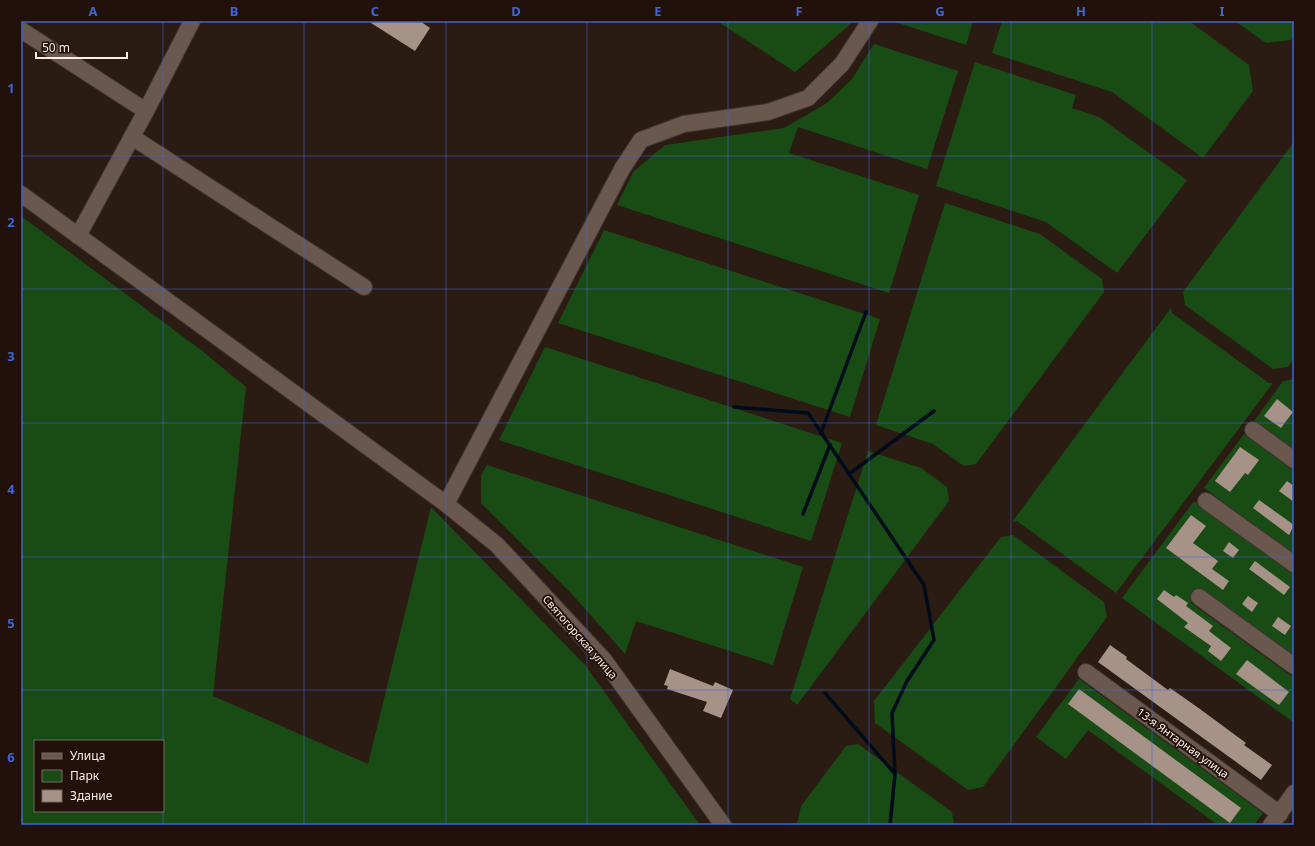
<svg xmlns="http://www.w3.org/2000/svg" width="1315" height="846" viewBox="0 0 1315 846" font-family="'Noto Sans',sans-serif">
<rect width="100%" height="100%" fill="#2a1b13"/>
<g fill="#194c15" fill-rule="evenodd">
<polygon points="717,21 854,21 795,72"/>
<polygon points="892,21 973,21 966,45"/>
<polygon points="1002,21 1189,21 1249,65 1253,91 1203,158 1112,92 992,53"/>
<polygon points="1235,21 1294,21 1294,35 1291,40 1266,43"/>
<polygon points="874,44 958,71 927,169 798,127 789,153 919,195 889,293 617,205 633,172 665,145 784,128 827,103 852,79"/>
<polygon points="975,62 1076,95 1072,108 1099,117 1187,180 1117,273 1046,222 936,186"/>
<polygon points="1294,142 1294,358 1288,367 1273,369 1185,305 1183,292"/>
<polygon points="945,203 1040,234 1102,279 1104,292 976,464 964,466 933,444 876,425"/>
<path d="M21,216L201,350L246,387L213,696L368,764L431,507L585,665L700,825H21ZM35,741H163V811H35Z"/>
<polygon points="604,230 880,319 850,417 558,323"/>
<polygon points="1171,308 1172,313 1269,383 1273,383 1116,593 1017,521 1012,522"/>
<polygon points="545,347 842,443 811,541 499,440"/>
<polygon points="1294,379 1294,451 1254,421 1283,381"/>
<polygon points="1244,434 1294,471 1294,554 1204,488"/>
<polygon points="868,451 921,468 947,487 949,501 797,705 790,699"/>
<polygon points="487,465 803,567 773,665 636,621 625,654 571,593 481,503 481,475"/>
<polygon points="1194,501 1294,574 1294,658 1201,590 1191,603 1294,678 1294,723 1122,598"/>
<polygon points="1013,535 1104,602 1107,617 983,787 968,790 875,723 874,701 1001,537"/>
<polygon points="1079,679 1263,813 1254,825 1218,825 1088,730 1066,759 1036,737"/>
<polygon points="858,744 952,812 954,825 797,825 801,806 846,746"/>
</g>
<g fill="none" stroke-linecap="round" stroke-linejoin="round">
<g stroke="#000c1c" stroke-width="3.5">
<polyline points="734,407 808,413 924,585 934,640 907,681 892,713 895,774 890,825"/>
<polyline points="821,433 866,312"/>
<polyline points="849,474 934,411"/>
<polyline points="803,514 830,445"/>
<polyline points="825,693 895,774"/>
</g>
</g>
<g fill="#a79288">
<polygon points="368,21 420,21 430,28 415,51"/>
<polygon points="1277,399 1293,412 1281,428 1264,416"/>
<polygon points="1240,447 1259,460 1248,475 1245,473 1230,492 1215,481"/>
<polygon points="1287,481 1294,486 1294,502 1279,491"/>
<polygon points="1259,500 1294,525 1289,535 1253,508"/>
<polygon points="1191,515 1206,526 1193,543 1218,561 1212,569 1229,581 1223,590 1166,548"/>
<polygon points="1229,542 1239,550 1233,558 1223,551"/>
<polygon points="1255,561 1290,587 1284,595 1249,569"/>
<polygon points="1164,590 1174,597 1176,595 1188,603 1186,606 1213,626 1209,631 1231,648 1221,661 1208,651 1211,646 1184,627 1188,623 1157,599"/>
<polygon points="1248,596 1258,603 1252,612 1242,604"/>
<polygon points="1278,617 1291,626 1285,635 1272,626"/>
<polygon points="1110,645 1127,657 1126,659 1168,690 1170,688 1200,709 1246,743 1244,745 1272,765 1261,780 1098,662"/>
<polygon points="1247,660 1289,692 1279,705 1236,674"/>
<polygon points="670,669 713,686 715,682 733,690 721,718 703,711 707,702 667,689 668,686 664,685"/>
<polygon points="1079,689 1241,808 1230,823 1068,704"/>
</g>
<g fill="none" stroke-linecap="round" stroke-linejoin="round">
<g stroke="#403430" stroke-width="18">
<g id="minor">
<polyline points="21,30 146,111"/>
<polyline points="132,137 364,287"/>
<polyline points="21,194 446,504 497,545 604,660 723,825"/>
<polyline points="78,236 146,111 192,21"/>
<polyline points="1253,430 1294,460"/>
<polyline points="1206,501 1294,564"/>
<polyline points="446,504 622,169 641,140 684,124 768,112 808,98 842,64 870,21"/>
<polyline points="1199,597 1294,666"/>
<polyline points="1086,672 1280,814"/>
<polyline points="1271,825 1294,793"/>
</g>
</g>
<use href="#minor" stroke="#6a574e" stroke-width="16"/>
</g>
<path fill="none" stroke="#3e66da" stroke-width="1" stroke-opacity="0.55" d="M163,21V825M304,21V825M446,21V825M587,21V825M728,21V825M869,21V825M1011,21V825M1152,21V825M21,156H1294M21,289H1294M21,423H1294M21,557H1294M21,690H1294"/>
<g text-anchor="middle" stroke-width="4" stroke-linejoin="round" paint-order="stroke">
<g font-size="11" fill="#faeee8" stroke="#21110a">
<text transform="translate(580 637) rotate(49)" y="4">Святогорская улица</text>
<text transform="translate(1183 743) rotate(36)" y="4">13-я Янтарная улица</text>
</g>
</g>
<rect width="1315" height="846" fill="none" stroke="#21110a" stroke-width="44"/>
<rect x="34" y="740" width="130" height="72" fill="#21110a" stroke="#786963"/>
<rect x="42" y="753" width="20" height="6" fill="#6a574e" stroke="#786963"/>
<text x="70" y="760" font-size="12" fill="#faeee8">Улица</text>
<rect x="42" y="770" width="20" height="12" fill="#194c15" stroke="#786963"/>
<text x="70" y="780" font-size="12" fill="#faeee8">Парк</text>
<rect x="42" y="790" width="20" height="12" fill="#a79288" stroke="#786963"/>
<text x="70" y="800" font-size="12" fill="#faeee8">Здание</text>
<path d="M36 52v6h91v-6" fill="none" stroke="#faeee8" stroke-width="2"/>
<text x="42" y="52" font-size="12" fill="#faeee8" stroke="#21110a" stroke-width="3" paint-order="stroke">50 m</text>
<rect x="22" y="22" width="1271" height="802" fill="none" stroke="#3e66da" stroke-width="1.5"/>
<g font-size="13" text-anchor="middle" font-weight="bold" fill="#3e66da">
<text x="93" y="16">A</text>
<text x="234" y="16">B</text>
<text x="375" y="16">C</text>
<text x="516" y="16">D</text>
<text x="658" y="16">E</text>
<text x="799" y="16">F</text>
<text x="940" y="16">G</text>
<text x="1081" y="16">H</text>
<text x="1222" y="16">I</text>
<text x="11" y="93">1</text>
<text x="11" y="227">2</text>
<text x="11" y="361">3</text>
<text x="11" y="494">4</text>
<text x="11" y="628">5</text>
<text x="11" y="762">6</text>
</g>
</svg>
